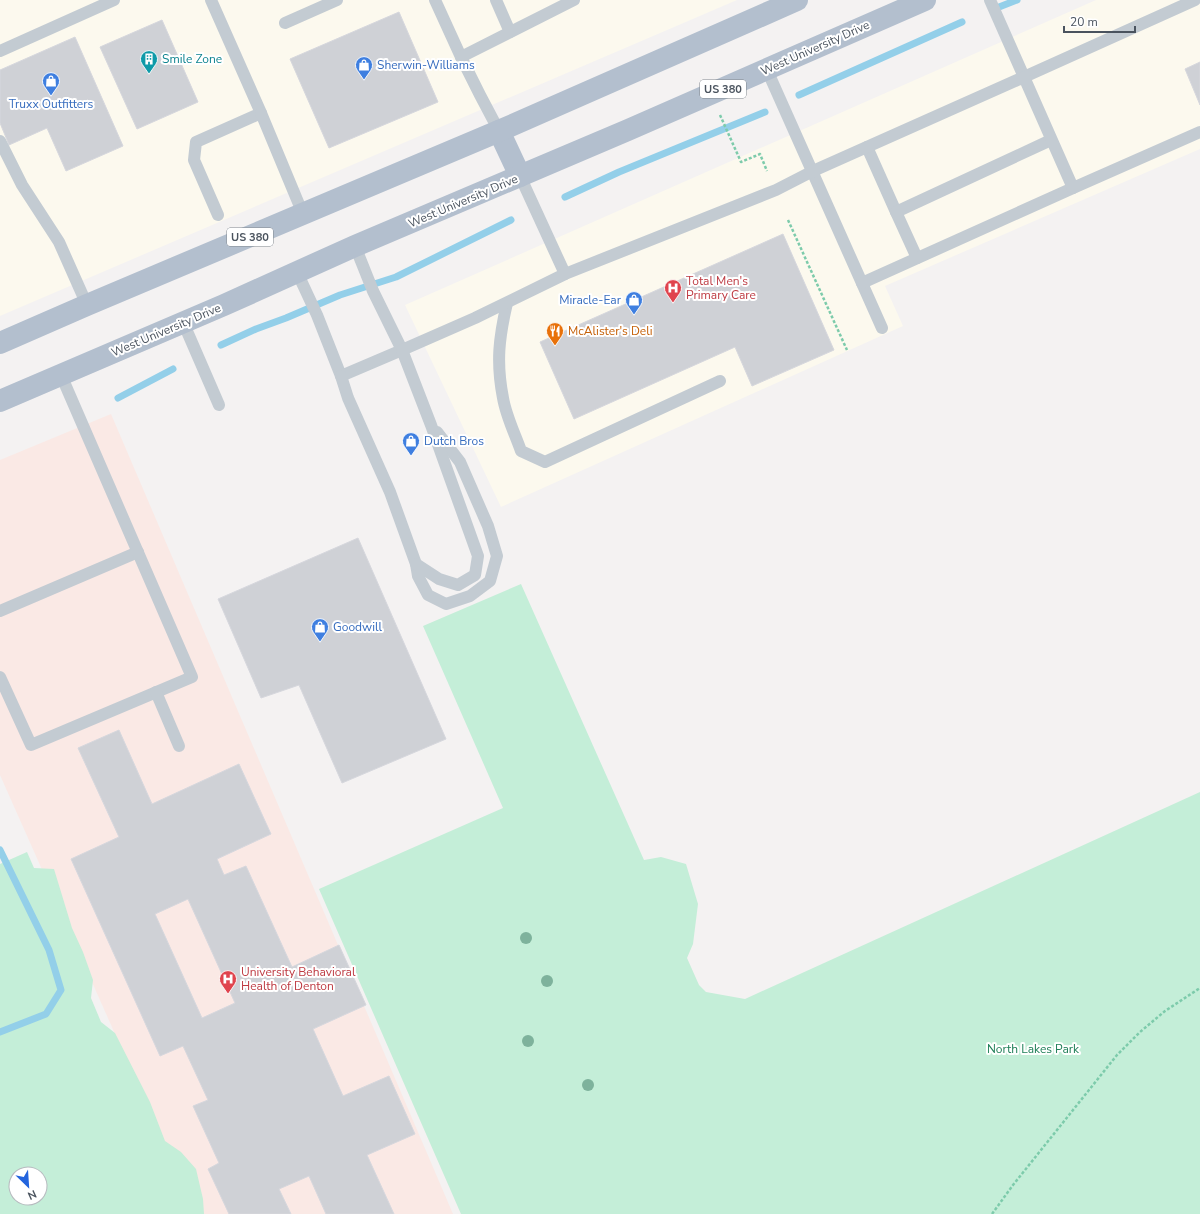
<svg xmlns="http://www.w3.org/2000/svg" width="1200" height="1214" viewBox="0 0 1200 1214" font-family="'Nunito Sans',sans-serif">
<rect width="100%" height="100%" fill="#f4f2f2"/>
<g fill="#fcf9ee">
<polygon points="0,0 737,0 0,316"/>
<polygon points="1096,0 1200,0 1200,149 885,286 903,326 501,507 405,305"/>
</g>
<polygon fill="#fae9e5" points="111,414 453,1214 195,1214 0,775 0,460"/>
<g fill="#c4eed8" fill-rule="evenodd">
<polygon points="521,584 644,860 661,857 686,864 698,904 693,944 687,958 699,985 706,992 745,999 1200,792 1200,1214 461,1214 319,889 503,808 423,626"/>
<path d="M27,852L34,868L54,869L72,928L83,952L93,980L91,998L101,1022L115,1033L150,1102L165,1141L181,1152L196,1169L203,1199L204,1214H0V864ZM16,1174H40V1198H16Z"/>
</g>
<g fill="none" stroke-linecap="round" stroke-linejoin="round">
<g stroke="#93cfe9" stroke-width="7">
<polyline points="994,9 1017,0"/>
<polyline points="799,95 962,22"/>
<polyline points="565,197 619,172 765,112"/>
<polyline points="221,345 256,329 286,318 340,295 396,277 511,220"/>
<polyline points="118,398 173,369"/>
<polyline points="0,850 49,950 61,990 46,1014 0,1032"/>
</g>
</g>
<g fill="#cfd1d6" stroke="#d6d7dd" fill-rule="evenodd">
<polygon points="399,12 438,102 329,148 290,59"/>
<polygon points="162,20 198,102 137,129 100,47"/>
<polygon points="75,37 123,146 66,171 47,128 9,145 0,123 0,70"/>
<polygon points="1200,62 1200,105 1185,69"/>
<polygon points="783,234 834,350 752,386 735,347 574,419 540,342"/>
<polygon points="358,538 446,739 342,783 299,685 261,698 218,599"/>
<path d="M119,730L152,804L239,764L271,834L217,859L224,875L246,866L292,967L339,945L366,1005L313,1029L343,1096L389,1076L415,1134L367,1155L394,1214H326L309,1176L279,1189L291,1214H229L208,1169L219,1163L193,1106L208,1100L183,1046L160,1056L71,859L119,837L78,748ZM188,899L235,1003L202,1018L155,914Z"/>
</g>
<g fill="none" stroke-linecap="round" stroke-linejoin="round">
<g stroke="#7dcbab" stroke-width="2.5" stroke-dasharray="3 2" stroke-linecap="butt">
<polyline points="720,115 741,162 760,154 767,171"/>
<polyline points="788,220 847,350"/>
<polyline points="992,1214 1013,1185 1117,1055 1140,1032 1165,1011 1200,988"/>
</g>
<g stroke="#c3cbd2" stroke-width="12">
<polyline points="211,0 261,113 196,142 194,160 218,215"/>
<polyline points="435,0 461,57"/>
<polyline points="496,0 510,32"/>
<polyline points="990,0 1024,77 1195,0"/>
<polyline points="285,23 337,0"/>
<polyline points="0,51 114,0"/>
<polyline points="767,70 882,328"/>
<polyline points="261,113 303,214"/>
<polyline points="499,131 480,95 461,57 574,0"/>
<polyline points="0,141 22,185 59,242 87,305"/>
<polyline points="867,147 896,212"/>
<polyline points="520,176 565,274"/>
<polyline points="917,258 896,212 1051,140"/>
<polyline points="297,272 317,315 341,376 402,350 373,291 355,246"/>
<polyline points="862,283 1073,188"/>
<path d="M507,303C499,338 496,362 503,398C506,416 515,434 521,451L545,462L720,381"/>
<polyline points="183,322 219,405"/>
<polyline points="341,376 348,398 390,492 416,564 418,576 428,595 446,604 470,596 490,581 497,556 488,526 460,462 437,432"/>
<polyline points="416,564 439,579 458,585 475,575 478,556 431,425 402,350 475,318 565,274 776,190 813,171 1024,77 1073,188 1200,132"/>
<polyline points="0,611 138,552"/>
<polyline points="0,677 31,745 192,677 61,375"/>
<polyline points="156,692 179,746"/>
</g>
<g stroke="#b3bfce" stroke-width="22">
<polyline points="499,131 520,176"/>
<polyline points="0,343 87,305 499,131 797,0"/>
<polyline points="0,401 224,305 355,246 628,130 925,0"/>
</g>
</g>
<g fill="#7eb29c">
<circle cx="526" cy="938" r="6"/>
<circle cx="547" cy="981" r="6"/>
<circle cx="528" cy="1041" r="6"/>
<circle cx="588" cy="1085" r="6"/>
</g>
<defs>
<g id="building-pin" transform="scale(0.9)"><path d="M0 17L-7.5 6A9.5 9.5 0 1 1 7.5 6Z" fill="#0f9aa8" stroke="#fff"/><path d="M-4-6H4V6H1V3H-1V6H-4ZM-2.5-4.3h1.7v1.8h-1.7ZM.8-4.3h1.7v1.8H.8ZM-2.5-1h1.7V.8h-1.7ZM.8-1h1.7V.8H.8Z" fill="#fff"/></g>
<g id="shop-pin" transform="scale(0.9)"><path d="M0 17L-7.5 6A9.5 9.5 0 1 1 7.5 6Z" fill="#3f7fe0" stroke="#fff"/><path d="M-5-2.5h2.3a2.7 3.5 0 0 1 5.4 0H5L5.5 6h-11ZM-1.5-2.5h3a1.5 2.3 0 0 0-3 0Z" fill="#fff"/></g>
<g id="hospital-pin" transform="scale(0.9)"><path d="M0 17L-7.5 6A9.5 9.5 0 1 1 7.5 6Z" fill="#e0444e" stroke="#fff"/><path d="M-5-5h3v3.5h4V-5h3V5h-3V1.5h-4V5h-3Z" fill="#fff"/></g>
<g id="restaurant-pin" transform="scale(0.9)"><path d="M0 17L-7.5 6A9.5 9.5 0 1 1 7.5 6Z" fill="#e8710a" stroke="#fff"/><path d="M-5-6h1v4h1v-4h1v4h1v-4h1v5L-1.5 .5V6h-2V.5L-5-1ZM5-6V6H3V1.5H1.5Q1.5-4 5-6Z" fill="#fff"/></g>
</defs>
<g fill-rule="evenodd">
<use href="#building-pin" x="149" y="59"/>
<use href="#shop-pin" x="364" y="65"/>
<use href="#shop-pin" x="51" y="81"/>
<use href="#hospital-pin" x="673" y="288"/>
<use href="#shop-pin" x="634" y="300"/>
<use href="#restaurant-pin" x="555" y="331"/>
<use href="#shop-pin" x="411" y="441"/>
<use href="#shop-pin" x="320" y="627"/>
<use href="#hospital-pin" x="228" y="979"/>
</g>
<g text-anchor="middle" stroke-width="4" stroke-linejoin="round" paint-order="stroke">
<g fill="#fff" stroke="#80878e" stroke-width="1">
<rect x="700" y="80" width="46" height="18" rx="3"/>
<rect x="227" y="228" width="46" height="18" rx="3"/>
</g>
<g font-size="11" font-weight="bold" fill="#4a535e">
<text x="723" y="93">US 380</text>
<text x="250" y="241">US 380</text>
</g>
<g font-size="12" fill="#4a535e" stroke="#fff">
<text transform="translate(815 48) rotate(-24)" y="4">West University Drive</text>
<text transform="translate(463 201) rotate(-23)" y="4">West University Drive</text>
<text transform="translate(166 330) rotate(-23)" y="4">West University Drive</text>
</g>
<g font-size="12" fill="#0d838f" stroke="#fff" text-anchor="start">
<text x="162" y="63">Smile Zone</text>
</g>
<g font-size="12" fill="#366cbe" stroke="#fff" text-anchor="start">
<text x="377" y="69">Sherwin-Williams</text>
<text x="51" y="108" text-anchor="middle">Truxx Outfitters</text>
<text x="621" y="304" text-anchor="end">Miracle-Ear</text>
<text x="424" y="445">Dutch Bros</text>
<text x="333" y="631">Goodwill</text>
</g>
<g font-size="12" fill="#be3a42" stroke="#fff" text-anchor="start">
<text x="686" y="285">Total Men's<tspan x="686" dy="14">Primary Care</tspan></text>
<text x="241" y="976">University Behavioral<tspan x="241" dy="14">Health of Denton</tspan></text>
</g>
<g font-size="12" fill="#c56008" stroke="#fff" text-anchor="start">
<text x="568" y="335">McAlister's Deli</text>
</g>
<g font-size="12" fill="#1d7e56" stroke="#fff">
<text x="1033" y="1053">North Lakes Park</text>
</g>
</g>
<g transform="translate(28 1186) rotate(155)"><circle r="19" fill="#ffffff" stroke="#b7babf"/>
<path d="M0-3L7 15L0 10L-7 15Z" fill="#2364dd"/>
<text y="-6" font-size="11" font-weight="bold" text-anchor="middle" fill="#4a535e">N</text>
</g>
<path d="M1064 26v6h71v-6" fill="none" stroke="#4a535e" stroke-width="2"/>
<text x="1070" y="26" font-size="12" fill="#4a535e" stroke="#ffffff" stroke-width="3" paint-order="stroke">20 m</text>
</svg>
